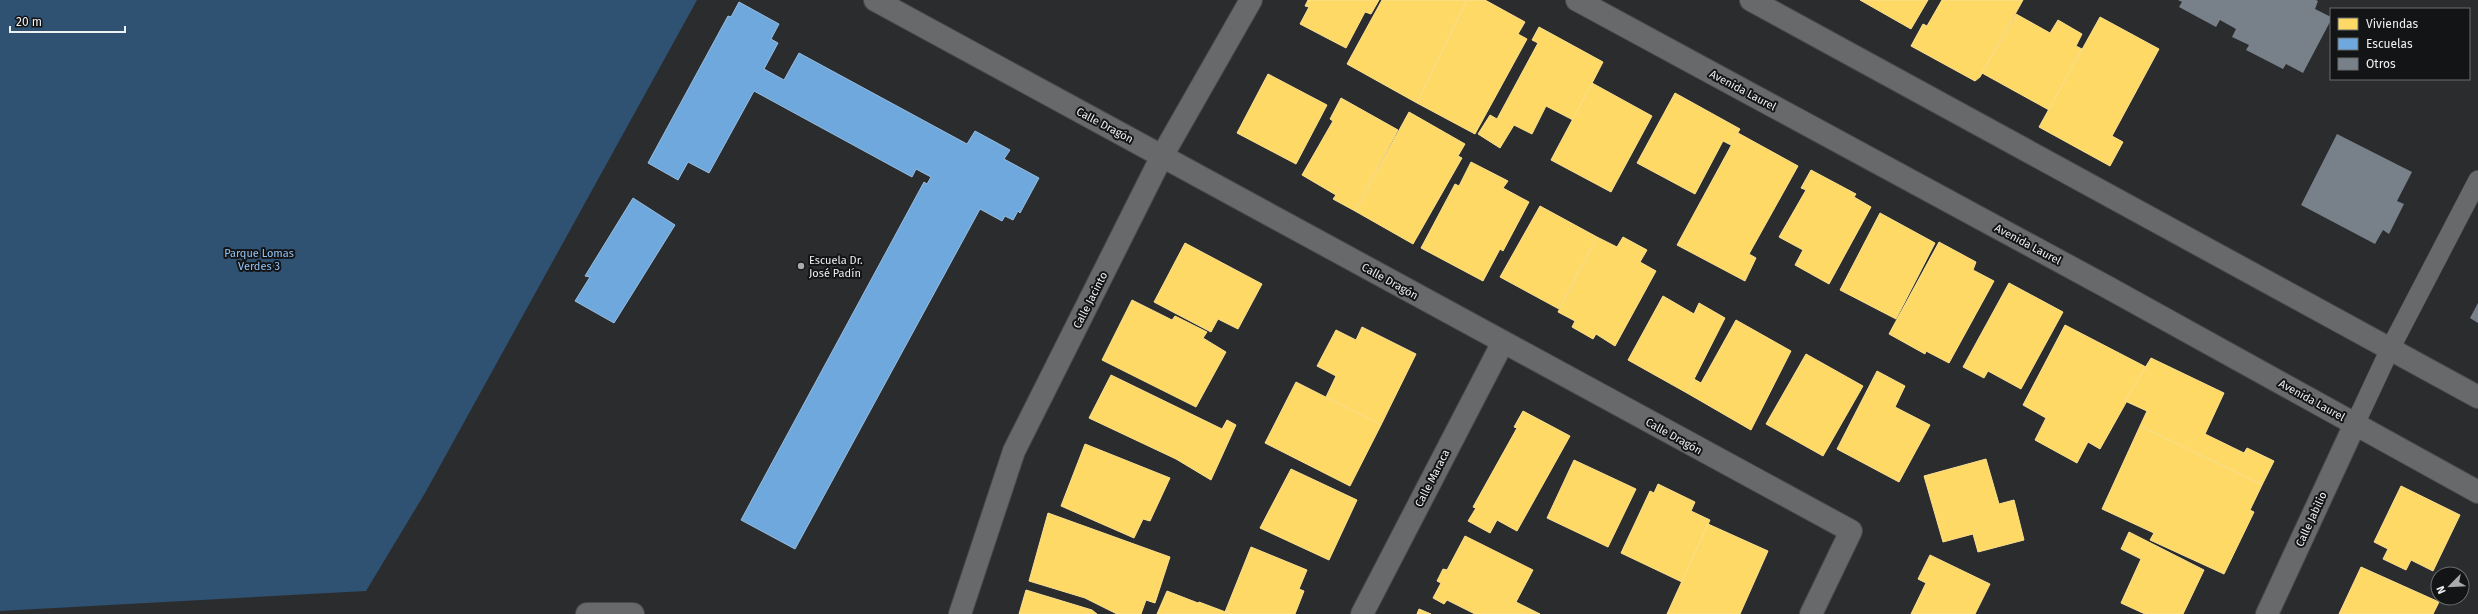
<svg xmlns="http://www.w3.org/2000/svg" width="2478" height="614" viewBox="0 0 2478 614" font-family="'Fira Sans',sans-serif">
<rect width="100%" height="100%" fill="#2b2c2e"/>
<polygon fill="#2f5172" points="0,0 697,0 425,493 366,591 0,611"/>
<g fill="#ffd966" stroke="#fae090">
<polygon points="1308,0 1379,0 1371,14 1365,12 1346,48 1300,24 1309,7 1305,6"/>
<polygon points="1382,0 1467,0 1417,103 1347,64"/>
<polygon points="1467,0 1485,0 1525,22 1518,34 1527,39 1475,134 1417,103"/>
<polygon points="1860,0 1928,0 1911,29"/>
<polygon points="1942,0 2023,0 1980,77 1975,81 1911,46 1923,24 1927,26"/>
<polygon points="2016,14 2050,33 2058,20 2082,34 2076,46 2082,49 2049,110 1982,73"/>
<polygon points="2100,17 2159,49 2112,136 2123,142 2110,166 2039,127"/>
<polygon points="1539,27 1603,62 1573,120 1546,106 1532,134 1514,125 1500,148 1478,134 1490,115 1497,119 1538,43 1532,40"/>
<polygon points="1268,74 1327,105 1296,164 1237,133"/>
<polygon points="1592,83 1652,116 1611,192 1551,160"/>
<polygon points="1675,93 1740,129 1731,145 1723,141 1695,194 1637,163"/>
<polygon points="1341,98 1398,130 1355,211 1333,199 1336,195 1302,175 1333,121 1330,119"/>
<polygon points="1409,112 1465,144 1458,156 1462,158 1413,244 1355,211"/>
<polygon points="1738,133 1798,166 1749,254 1756,258 1745,281 1677,245"/>
<polygon points="1471,162 1508,181 1503,188 1529,202 1503,251 1500,249 1483,281 1421,248 1455,184 1459,186"/>
<polygon points="1811,170 1856,194 1854,197 1871,207 1829,284 1795,265 1803,250 1779,237 1806,190 1801,188"/>
<polygon points="1540,206 1597,237 1559,309 1500,277"/>
<polygon points="1880,213 1935,243 1896,319 1840,290"/>
<polygon points="1597,237 1617,247 1623,237 1647,250 1640,262 1656,271 1615,346 1596,334 1593,339 1572,327 1575,321 1558,312"/>
<polygon points="1939,242 1976,262 1973,270 1994,281 1949,363 1926,351 1925,354 1889,334"/>
<polygon points="1185,243 1262,284 1238,329 1218,319 1211,332 1154,302"/>
<polygon points="2009,283 2063,312 2021,389 1988,371 1984,378 1963,367"/>
<polygon points="1663,296 1694,314 1699,303 1725,318 1687,393 1628,360"/>
<polygon points="1132,300 1172,320 1175,316 1207,332 1203,338 1226,352 1196,407 1102,360"/>
<polygon points="1736,320 1791,351 1751,430 1687,393 1694,379 1701,383"/>
<polygon points="2065,325 2146,367 2100,449 2088,442 2077,463 2035,440 2046,418 2023,405"/>
<polygon points="1362,327 1416,354 1381,425 1326,397 1336,376 1317,366 1336,330 1356,340"/>
<polygon points="1806,354 1863,386 1823,456 1766,424"/>
<polygon points="2151,358 2224,393 2205,434 2244,453 2247,448 2274,461 2262,485 2140,426 2147,411 2125,401"/>
<polygon points="1877,371 1905,386 1895,407 1930,425 1899,482 1837,449"/>
<polygon points="1111,375 1222,429 1227,420 1236,425 1211,480 1176,459 1089,418"/>
<polygon points="1296,382 1381,425 1350,486 1265,443"/>
<polygon points="1523,411 1570,436 1517,531 1497,520 1490,533 1468,521 1476,508 1473,507 1517,428 1514,427"/>
<polygon points="2140,426 2262,485 2250,510 2254,512 2224,574 2150,540 2154,533 2102,509"/>
<polygon points="1085,444 1170,478 1150,521 1143,519 1134,538 1061,506"/>
<polygon points="1986,459 1999,504 2014,500 2024,540 1978,552 1973,534 1943,542 1924,476"/>
<polygon points="1574,460 1636,489 1608,547 1547,518"/>
<polygon points="1291,469 1357,500 1329,560 1260,528"/>
<polygon points="1658,484 1695,502 1691,511 1710,520 1682,582 1621,553 1650,491 1654,493"/>
<polygon points="2401,486 2460,515 2433,571 2411,560 2406,570 2383,559 2388,549 2374,542"/>
<polygon points="1048,513 1170,557 1155,603 1146,600 1141,614 1117,614 1085,598 1029,581"/>
<polygon points="1708,524 1768,551 1740,614 1667,614"/>
<polygon points="2129,532 2204,570 2183,614 2145,614 2121,603 2141,559 2121,549"/>
<polygon points="1465,536 1533,570 1516,602 1540,614 1475,614 1447,600 1444,604 1433,598 1441,583 1437,581 1443,569 1447,570"/>
<polygon points="1251,547 1307,570 1299,589 1304,591 1295,614 1231,614 1225,612"/>
<polygon points="1930,555 1990,584 1975,614 1911,614 1926,583 1918,579"/>
<polygon points="2361,567 2439,602 2433,614 2339,614"/>
<polygon points="1026,590 1092,610 1097,614 1019,614"/>
<polygon points="1167,591 1198,603 1199,602 1231,614 1157,614"/>
<polygon points="1419,609 1431,614 1417,614"/>
</g>
<g fill="#6fa8dc" stroke="#95bee3">
<polygon points="739,2 779,24 771,39 778,43 764,69 784,80 799,53 967,144 975,131 1010,150 1004,159 1039,178 1020,213 1018,211 1013,220 1005,216 1002,221 980,209 795,549 741,520 924,182 927,184 931,177 916,169 912,177 754,91 709,173 688,162 678,180 648,163 728,16 731,17"/>
<polygon points="633,198 675,225 614,323 575,301 590,277 585,276"/>
</g>
<g fill="#78818a">
<polygon points="2178,0 2316,0 2318,1 2315,9 2331,17 2331,20 2303,73 2286,64 2283,69 2246,50 2249,45 2232,37 2236,29 2220,20 2216,27 2179,7 2182,2"/>
<polygon points="2337,134 2412,172 2397,201 2404,204 2389,234 2383,230 2375,244 2301,205"/>
<polygon points="2478,303 2478,323 2470,318"/>
</g>
<g fill="none" stroke-linecap="round" stroke-linejoin="round">
<g stroke="#48494a" stroke-width="20">
<polyline id="service" points="2355,424 2390,349 2478,180"/>
</g>
<g stroke="#48494a" stroke-width="24">
<g id="minor">
<polyline points="875,0 1851,531 1811,614"/>
<polyline points="587,614 633,614"/>
<polyline points="960,614 1014,451 1162,156 1251,0"/>
<polyline points="1362,614 1503,342"/>
<polyline points="2267,614 2355,424"/>
</g>
</g>
<g stroke="#48494a" stroke-width="24">
<g id="tertiary">
<polyline points="1577,0 2109,288 2478,492"/>
<polyline points="1751,0 2478,397"/>
</g>
</g>
<use href="#service" stroke="#68696a" stroke-width="19"/>
<use href="#minor" stroke="#68696a" stroke-width="22"/>
<use href="#tertiary" stroke="#68696a" stroke-width="22"/>
</g>
<circle fill="#aaabad" stroke="#131416" stroke-width="1.5" cx="801" cy="266" r="4"/>
<g text-anchor="middle" stroke-width="4" stroke-linejoin="round" paint-order="stroke">
<g font-size="11" fill="#eff0f2" stroke="#131416">
<text transform="translate(1743 90) rotate(28)" y="4">Avenida Laurel</text>
<text transform="translate(1105 125) rotate(28)" y="4">Calle Dragón</text>
<text transform="translate(2028 244) rotate(28)" y="4">Avenida Laurel</text>
<text transform="translate(1390 281) rotate(29)" y="4">Calle Dragón</text>
<text transform="translate(1090 300) rotate(-63)" y="4">Calle Jacinto</text>
<text transform="translate(2312 400) rotate(29)" y="4">Avenida Laurel</text>
<text transform="translate(1674 436) rotate(29)" y="4">Calle Dragón</text>
<text transform="translate(1432 478) rotate(-63)" y="4">Calle Maraca</text>
<text transform="translate(2311 519) rotate(-65)" y="4">Calle Jabilio</text>
</g>
<g font-size="11" fill="#92c3f4" stroke="#131416">
<text x="259" y="257">Parque Lomas<tspan x="259" dy="13">Verdes 3</tspan></text>
</g>
<g font-size="11" fill="#eff0f2" stroke="#131416" text-anchor="start">
<text x="809" y="264">Escuela Dr.<tspan x="809" dy="13">José Padín</tspan></text>
</g>
</g>
<rect x="2330" y="8" width="140" height="72" fill="#131416" stroke="#6b6c6e"/>
<rect x="2338" y="18" width="20" height="12" fill="#ffd966" stroke="#6b6c6e"/>
<text x="2366" y="28" font-size="12" fill="#eff0f2">Viviendas</text>
<rect x="2338" y="38" width="20" height="12" fill="#6fa8dc" stroke="#6b6c6e"/>
<text x="2366" y="48" font-size="12" fill="#eff0f2">Escuelas</text>
<rect x="2338" y="58" width="20" height="12" fill="#78818a" stroke="#6b6c6e"/>
<text x="2366" y="68" font-size="12" fill="#eff0f2">Otros</text>
<g transform="translate(2450 586) rotate(246)"><circle r="19" fill="#131416" stroke="#6b6c6e"/>
<path d="M0-3L7 15L0 10L-7 15Z" fill="#aaabad"/>
<text y="-6" font-size="11" font-weight="bold" text-anchor="middle" fill="#eff0f2">N</text>
</g>
<path d="M10 26v6h115v-6" fill="none" stroke="#eff0f2" stroke-width="2"/>
<text x="16" y="26" font-size="12" fill="#eff0f2" stroke="#131416" stroke-width="3" paint-order="stroke">20 m</text>
</svg>
